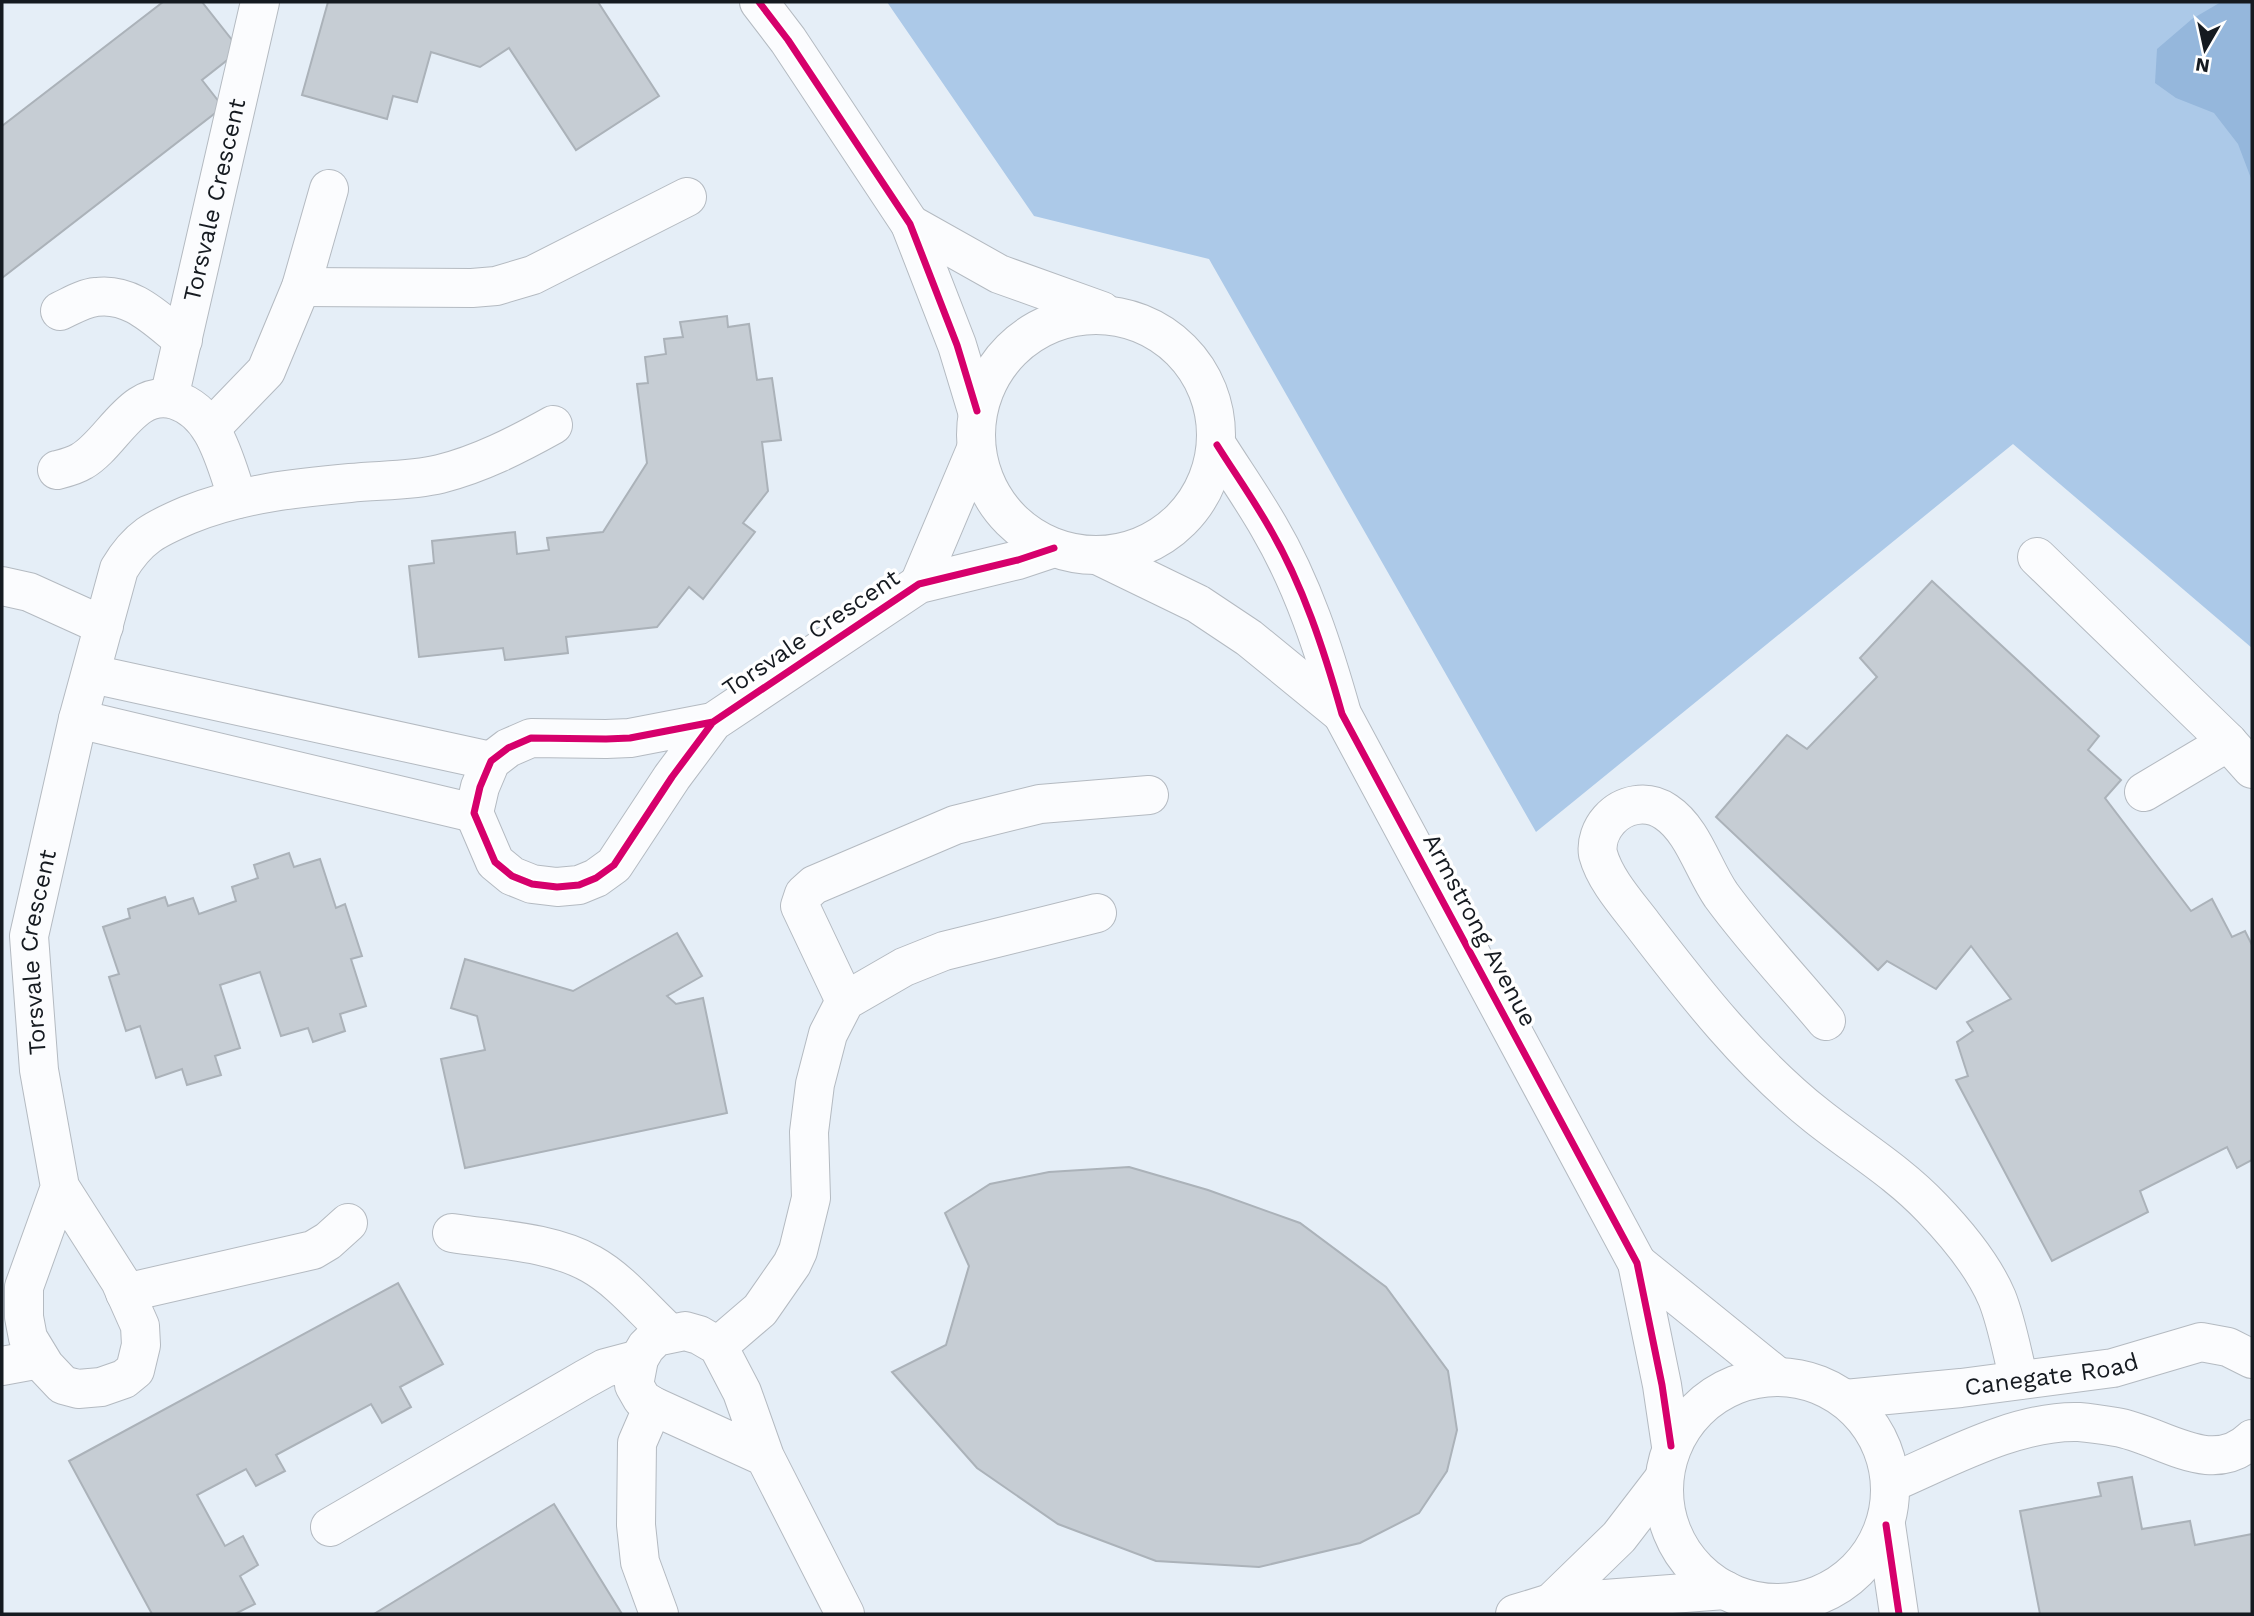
<svg xmlns="http://www.w3.org/2000/svg" width="2254" height="1616" viewBox="0 0 2254 1616" font-family="'Work Sans',sans-serif">
<rect width="100%" height="100%" fill="#e5eef7"/>
<polygon fill="#acc9e8" points="887,2 2252,2 2252,648 2013,444 1536,832 1209,259 1034,216"/>
<polygon fill="#95b7dc" points="2221,2 2252,2 2252,181 2238,144 2214,113 2176,98 2155,83 2157,49 2192,19"/>
<g fill="#c6cdd4" stroke="#abb2b9" stroke-width="2">
<polygon points="163,2 202,2 240,50 202,80 223,107 2,278 2,126"/>
<polygon points="328,2 598,2 659,96 576,150 509,48 480,67 431,52 417,102 393,96 387,119 302,95"/>
<polygon points="727,316 728,327 749,324 757,380 772,378 781,440 762,442 768,491 743,523 755,532 703,599 689,587 657,627 566,637 568,653 505,660 503,648 419,657 409,566 434,563 432,541 515,532 517,554 549,550 547,538 603,532 647,463 637,384 648,383 645,357 666,354 664,339 683,337 680,322"/>
<polygon points="1932,581 2099,736 2088,750 2121,780 2105,798 2191,911 2212,899 2232,937 2245,931 2252,945 2252,1160 2237,1168 2227,1147 2140,1191 2148,1212 2052,1261 1956,1080 1968,1076 1957,1042 1973,1031 1967,1022 2011,999 1971,946 1936,989 1887,961 1878,970 1716,817 1787,735 1807,749 1877,677 1860,658"/>
<polygon points="289,853 294,867 320,859 336,908 345,904 362,956 351,959 366,1006 340,1014 345,1031 313,1042 308,1028 281,1036 260,972 220,985 240,1048 215,1056 221,1075 187,1085 182,1069 156,1078 140,1026 126,1031 109,977 119,974 103,927 130,918 128,909 165,897 168,906 193,898 199,914 236,901 232,887 258,878 254,865"/>
<polygon points="677,933 702,976 667,996 676,1004 703,998 727,1113 465,1168 441,1059 485,1050 477,1016 451,1008 465,959 573,991"/>
<polygon points="1129,1167 1208,1190 1300,1223 1386,1287 1448,1371 1457,1430 1447,1471 1419,1513 1360,1543 1259,1567 1156,1561 1058,1524 977,1468 892,1372 946,1345 969,1266 945,1213 990,1184 1049,1172"/>
<polygon points="398,1283 443,1364 400,1387 411,1407 382,1423 371,1404 276,1455 285,1471 256,1486 246,1469 197,1495 225,1546 243,1536 258,1565 240,1576 255,1604 235,1614 152,1614 69,1461"/>
<polygon points="2132,1477 2142,1529 2190,1521 2195,1545 2252,1534 2252,1614 2040,1614 2020,1511 2101,1496 2098,1483"/>
<polygon points="554,1504 622,1614 374,1614"/>
</g>
<g fill="none" stroke-linecap="round" stroke-linejoin="round">
<g stroke="#b4bac1" stroke-width="40">
<g id="minor">
<polyline points="759,2 788,40 910,224 957,345 977,411"/>
<polyline points="910,224 999,274 1102,311"/>
<polyline points="301,287 472,288 496,286 533,275 687,197"/>
<path d="M60,311C71,306 84,298 96,297C132,292 157,320 183,340"/>
<circle cx="1096" cy="435" r="120"/>
<path id="s1" d="M169,398L260,2"/>
<polyline points="211,428 266,371 301,287 329,189"/>
<path d="M1217,445C1234,472 1253,499 1269,527C1303,585 1324,650 1342,714L1637,1263L1662,1385L1671,1446"/>
<path d="M57,470C65,468 74,466 82,461C113,443 133,387 175,400C216,413 225,463 238,499"/>
<polyline points="1097,555 1198,604 1249,638 1342,714"/>
<polyline points="2037,557 2228,742 2252,769"/>
<polyline points="919,584 976,449"/>
<polyline points="2,586 29,592 104,626"/>
<polyline points="92,674 491,761"/>
<polyline points="78,719 474,813"/>
<polyline points="713,722 630,738 606,739 531,738 508,748 491,761 480,787 474,813 495,862 512,876 532,884 557,887 579,885 596,878 614,865 672,777 713,722 919,584 1018,560 1054,548"/>
<polyline points="2144,792 2228,742"/>
<polyline points="845,1001 800,906 804,894 814,885 955,825 1040,804 1149,795"/>
<path d="M1826,1021C1791,979 1753,939 1721,895C1703,869 1693,830 1666,812C1647,799 1623,804 1609,820C1601,829 1596,842 1598,854C1605,880 1627,904 1643,925C1695,993 1749,1062 1817,1116C1856,1147 1898,1172 1932,1208C1957,1234 1983,1265 1997,1298C2007,1323 2012,1353 2019,1380"/>
<path id="s2" d="M60,1187L24,1287V1317L28,1338L45,1366L63,1385L78,1389L101,1387L124,1379L135,1370L141,1345L140,1326L120,1281L60,1187L39,1070L29,936L78,719L119,569C138,537 155,529 188,515C240,494 294,488 350,483C380,480 411,481 440,474C480,464 517,445 553,425"/>
<path d="M452,1233C497,1240 550,1241 591,1264C620,1280 644,1310 669,1333"/>
<polyline points="1637,1263 1778,1377"/>
<polyline points="125,1293 313,1250 328,1241 348,1223"/>
<polyline points="718,1346 760,1310 792,1264 798,1251 811,1198 809,1132 815,1084 828,1034 845,1001 904,967 944,951 1097,913"/>
<polyline points="2,1366 40,1359"/>
<circle cx="1777" cy="1490" r="113"/>
<path id="s3" d="M1845,1399L1961,1388L2113,1368L2201,1342L2228,1347L2252,1359"/>
<polyline points="653,1406 637,1443 636,1525 640,1562 659,1614"/>
<polyline points="765,1457 653,1406 642,1399 634,1385 639,1359 646,1347 656,1337 685,1331 699,1335 718,1346 742,1392 765,1457 845,1614"/>
<path d="M1891,1483C1947,1459 2017,1420 2079,1422C2091,1423 2104,1425 2116,1427C2161,1434 2211,1479 2252,1439"/>
<polyline points="1886,1525 1899,1614"/>
<polyline points="330,1527 585,1379 605,1368 639,1359"/>
<polyline points="1551,1603 1619,1537 1662,1481"/>
<polyline points="1515,1614 1551,1603 1725,1590"/>
</g>
</g>
<use href="#minor" stroke="#fbfcfe" stroke-width="38"/>
<g stroke="#fff" stroke-width="11">
<g id="cycleway">
<polyline points="759,2 788,40 910,224 957,345 977,411"/>
<path d="M1217,445C1234,472 1253,499 1269,527C1303,585 1324,650 1342,714L1637,1263L1662,1385L1671,1446"/>
<polyline points="713,722 630,738 606,739 531,738 508,748 491,761 480,787 474,813 495,862 512,876 532,884 557,887 579,885 596,878 614,865 672,777 713,722 919,584 1018,560 1054,548"/>
<polyline points="1886,1525 1899,1614"/>
</g>
</g>
<use href="#cycleway" stroke="#d6006c" stroke-width="7"/>
</g>
<g text-anchor="middle" stroke-width="7" stroke-linejoin="round" paint-order="stroke">
<g font-size="24" fill="#151a20" stroke="#fff">
<text dy="8" stroke="none"><textPath href="#s1" startOffset="203">Torsvale Crescent</textPath></text>
<text transform="translate(811 633) rotate(-34)" y="8">Torsvale Crescent</text>
<text transform="translate(1480 930) rotate(62)" y="8">Armstrong Avenue</text>
<text dy="8" stroke="none"><textPath href="#s2" startOffset="737">Torsvale Crescent</textPath></text>
<text dy="8" stroke="none"><textPath href="#s3" startOffset="208">Canegate Road</textPath></text>
</g>
</g>
<rect width="2254" height="1616" fill="none" stroke="#151a20" stroke-width="7"/>
<g transform="translate(2205 49) rotate(189)" stroke="#ffffff" stroke-width="5" paint-order="stroke">
<path d="M0-5L12 26L0 18L-12 26Z" fill="#151a20"/>
<text y="-10" font-size="19" font-weight="bold" text-anchor="middle" fill="#151a20">N</text>
</g>
</svg>
